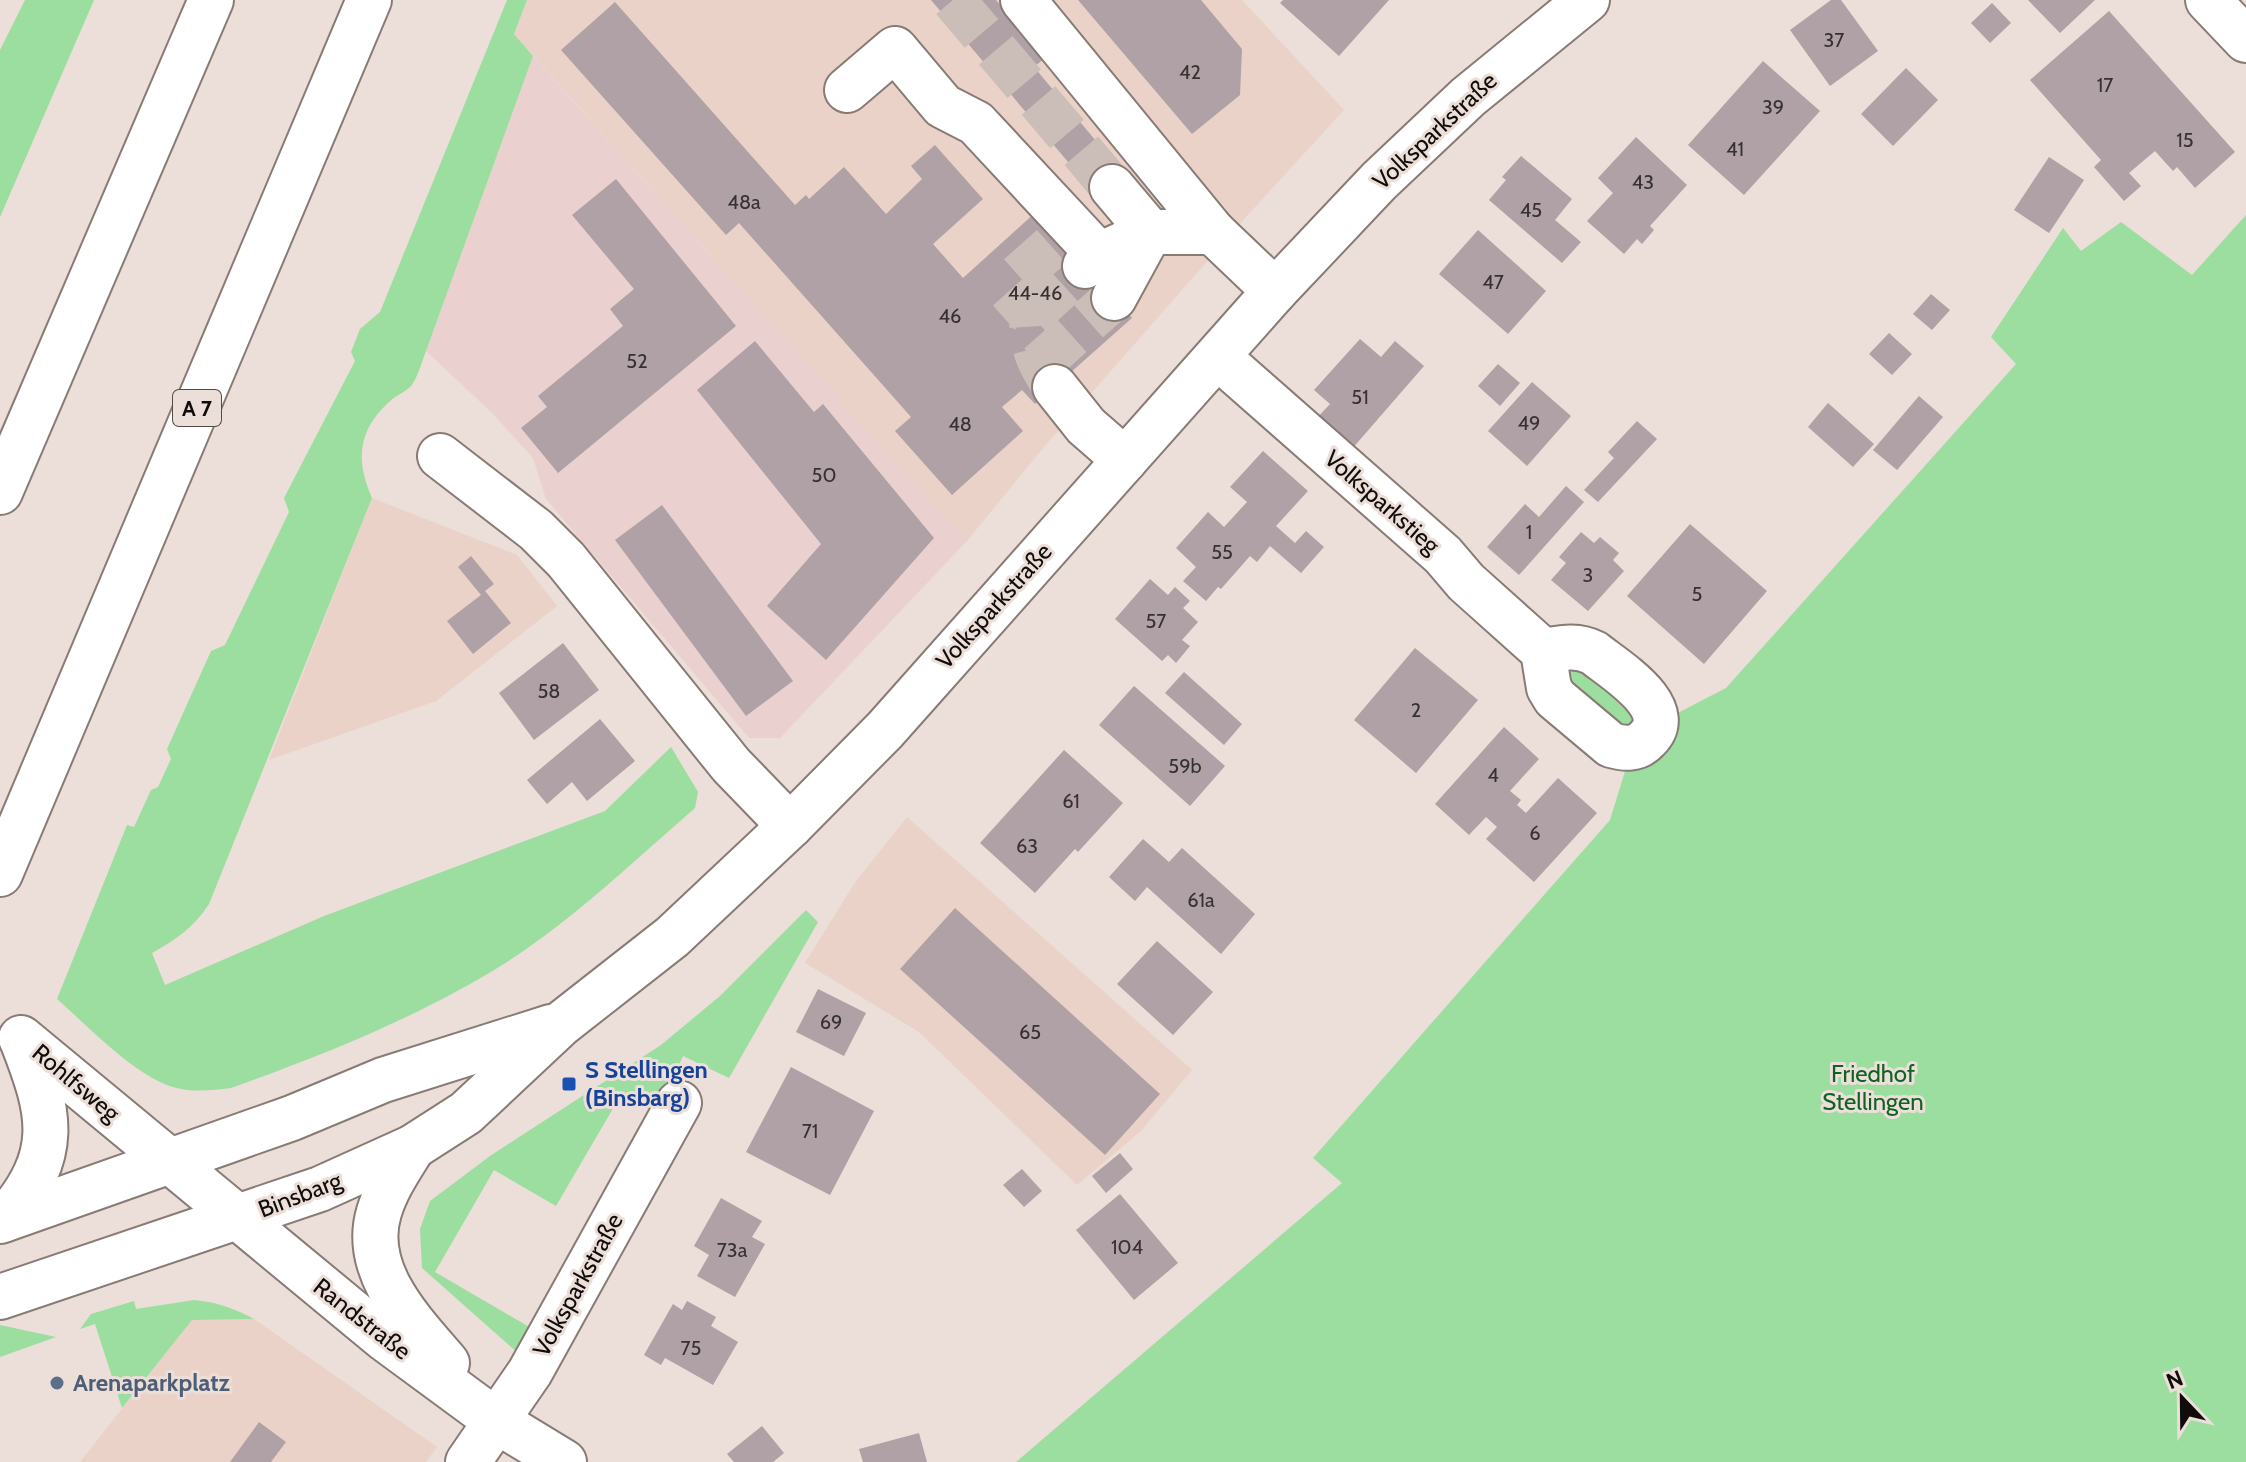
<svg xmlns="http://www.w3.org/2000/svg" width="2246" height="1462" viewBox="0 0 2246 1462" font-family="Cabin,sans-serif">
<rect width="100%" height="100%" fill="#ecded8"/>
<g fill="#ead2c8">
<polygon points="527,0 1242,0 1344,110 1247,216 1044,447 966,542 514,34"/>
<polygon points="372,498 517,555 557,606 436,701 269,760"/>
<polygon points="907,817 1192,1070 1141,1131 1077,1185 919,1032 805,963 854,884"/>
<polygon points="254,1319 437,1447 426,1462 80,1462 192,1320"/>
</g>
<polygon fill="#ebd0d0" points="533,56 966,542 780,738 749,738 546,499 533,458 492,413 426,351"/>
<g fill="#9bdea0">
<polygon points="25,0 94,0 0,217 0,50"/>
<path d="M507,0H527L514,34L533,56L426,351C422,361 418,377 411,386C406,392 396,395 390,401C358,430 355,459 372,498L209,904C194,927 176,940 152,953L165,985L324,916L605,811L671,747L698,792L695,808C634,861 575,918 507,962C421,1016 326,1054 231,1088C214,1090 198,1092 181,1089C140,1082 89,1027 57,999L127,825L134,827L151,790L158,787L171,759L167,749L211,651L225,645L289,512L284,498L355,361L351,352L360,329L380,312Z"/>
<polygon points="2246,215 2246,1462 1016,1462 1342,1183 1313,1158 1610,820 1626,768 1672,716 1726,688 2016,364 1991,337 2063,228 2081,251 2121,222 2192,275"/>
<polygon points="1573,662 1641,711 1629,735 1570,690 1565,666"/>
<polygon points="806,910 818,922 729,1078 683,1056 657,1114 622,1093 556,1206 494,1170 435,1272 531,1328 519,1354 422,1268 420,1229 430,1201 490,1156 661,1045 720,996"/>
<path d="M194,1300C216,1302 234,1308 254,1319L192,1320L122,1408L95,1324L80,1329L91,1314L134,1301L136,1309Z"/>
<polygon points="0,1325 56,1337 0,1357"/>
</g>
<g fill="#afa1a5">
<polygon points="931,0 996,0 1045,58 1034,67 1101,147 1097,150 1121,179 1095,201 1071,172 1074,169"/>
<polygon points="1078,0 1201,0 1242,49 1240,95 1192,134"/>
<polygon points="1283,0 1389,0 1339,56 1280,3"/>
<polygon points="1831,0 1841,0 1878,51 1830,86 1790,30"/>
<polygon points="2028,0 2095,0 2060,33"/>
<polygon points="615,2 795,205 806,195 809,199 844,167 886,214 922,179 911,166 935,145 983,199 933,244 963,278 1036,212 1132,318 1035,404 1022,390 1002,407 1023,431 952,495 895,431 911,417 896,400 739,223 726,235 561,50"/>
<polygon points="1992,3 2011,23 1990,43 1971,23"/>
<polygon points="2109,11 2235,152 2195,188 2177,167 2173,171 2155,151 2129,173 2141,186 2124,201 2094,167 2101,160 2030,80"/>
<polygon points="1763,61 1820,111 1744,195 1688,145"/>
<polygon points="1906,68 1938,100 1893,146 1861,114"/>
<polygon points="1636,137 1687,185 1650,226 1654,230 1642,244 1637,239 1624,254 1587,221 1613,193 1598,178"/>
<polygon points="1521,156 1572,199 1555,220 1581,242 1562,263 1489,200 1506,180 1502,177"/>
<polygon points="2049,157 2084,180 2049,233 2014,210"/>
<polygon points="616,179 736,326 558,473 521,428 547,407 538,396 623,326 610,309 634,289 572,215"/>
<polygon points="1478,230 1546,291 1508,334 1439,274"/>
<polygon points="1931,294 1950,310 1932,330 1913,314"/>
<polygon points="1889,333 1912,354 1892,375 1869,354"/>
<polygon points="1360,339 1381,357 1395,341 1424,366 1351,450 1316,419 1330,404 1314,390"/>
<polygon points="755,341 814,412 823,404 934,538 826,660 767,606 821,544 697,390"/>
<polygon points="1498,364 1520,383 1500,406 1478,386"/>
<polygon points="1532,382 1571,416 1527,466 1488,431"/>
<polygon points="1919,396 1943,417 1897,470 1873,450"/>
<polygon points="1828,403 1874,444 1853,467 1808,427"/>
<polygon points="1637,421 1657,439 1598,502 1584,490 1614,458 1608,452"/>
<polygon points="1263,451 1308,491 1276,526 1295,543 1306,531 1324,547 1301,573 1270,546 1257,562 1250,556 1221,589 1218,587 1206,601 1183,581 1196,567 1176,548 1208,512 1224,527 1247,502 1230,487"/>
<polygon points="1566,486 1584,502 1519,575 1487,547 1525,504 1539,517"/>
<polygon points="662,505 793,681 746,716 615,540"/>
<polygon points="1690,524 1767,591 1704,664 1627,596"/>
<polygon points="1581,532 1594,543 1600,537 1619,553 1613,560 1624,571 1588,611 1551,580 1566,563 1559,557"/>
<polygon points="471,556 494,584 485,591 511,623 473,654 447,621 481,595 458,567"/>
<polygon points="1150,579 1168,595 1175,587 1190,601 1183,608 1198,622 1182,640 1190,646 1176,663 1168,655 1162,661 1115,619"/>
<polygon points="563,643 599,690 534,740 499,693"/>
<polygon points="1415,648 1478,700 1416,773 1354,720"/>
<polygon points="1184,672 1242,724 1224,745 1165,693"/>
<polygon points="1134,686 1225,766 1190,806 1099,725"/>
<polygon points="600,719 635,761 587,801 572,782 547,804 527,780"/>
<polygon points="1504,727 1539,759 1510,791 1521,800 1517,805 1526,813 1558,778 1597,813 1534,882 1486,839 1497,827 1486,817 1469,835 1435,804"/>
<polygon points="1064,750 1123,803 1078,852 1075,849 1035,893 980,843"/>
<polygon points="1143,839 1169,862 1182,848 1255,914 1221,954 1147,887 1135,901 1109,877"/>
<polygon points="955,908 1160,1094 1105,1155 900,969"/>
<polygon points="1157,941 1213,992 1173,1035 1117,984"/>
<polygon points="818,989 866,1013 844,1056 796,1032"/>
<polygon points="791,1067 874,1111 830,1195 746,1152"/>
<polygon points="1120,1153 1133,1169 1106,1193 1092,1176"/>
<polygon points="1022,1169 1042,1191 1024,1207 1003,1185"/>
<polygon points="1120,1194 1178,1263 1134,1300 1076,1230"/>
<polygon points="721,1198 762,1221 752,1237 765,1244 735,1297 697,1276 709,1255 694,1246"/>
<polygon points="687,1301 716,1317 711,1326 738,1342 713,1385 665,1358 661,1365 644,1355 673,1304 682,1310"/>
<polygon points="259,1422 286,1442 271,1462 230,1462"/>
<polygon points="762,1426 784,1453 773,1462 734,1462 727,1454"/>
<polygon points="919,1433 927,1462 863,1462 859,1449"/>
</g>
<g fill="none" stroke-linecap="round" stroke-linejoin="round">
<g stroke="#cbbeb9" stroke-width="44" stroke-dasharray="44 22" stroke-linecap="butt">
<polyline points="953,0 1112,187"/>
<polyline points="1031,315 1085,266"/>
<polyline points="1039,365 1114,298"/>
<path d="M1055,387C1037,362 1031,346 1031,315L1006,287L1060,239"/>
</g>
<g stroke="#887b76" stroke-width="48">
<g id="minor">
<polyline points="1023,0 1213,232"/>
<polyline points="2208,0 2246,40"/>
<polyline points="847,90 895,49 943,106 976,123 1099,255"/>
<polyline points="1112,187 1150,232 1114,298"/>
<polyline points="1085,266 1099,255 1150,232 1213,232 1275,291"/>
<path d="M1218,357L1443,555L1466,582L1543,651L1549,688L1555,698L1611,745C1625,749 1637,750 1647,739C1679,708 1615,670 1594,653C1577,644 1561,648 1543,651"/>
<polyline points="1055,387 1086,426 1125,460"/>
<polyline points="440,456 536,530 566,560 731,765 790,826"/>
<polyline points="21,1038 385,1339 495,1420 564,1462"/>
<path d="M413,1147C400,1168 386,1188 379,1212C361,1271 412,1322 447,1363"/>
<path d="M5,1219C61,1154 51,1114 22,1040"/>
<polyline points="468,1462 530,1372 679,1103"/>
</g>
</g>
<g stroke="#887b76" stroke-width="48">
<g id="major">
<polyline points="0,1221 292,1118 383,1080 551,1027"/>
<polyline points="0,1297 320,1189 413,1147 466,1113 561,1024 672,937 790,826 885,730 1275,291 1379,181 1468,97 1587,0"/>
</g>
</g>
<g stroke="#887b76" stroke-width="48">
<g id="highway">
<polyline points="0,492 211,0"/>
<polyline points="0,874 369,0"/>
</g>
</g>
<use href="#minor" stroke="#fff" stroke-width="44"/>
<use href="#major" stroke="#fff" stroke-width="44"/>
<use href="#highway" stroke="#fff" stroke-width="44"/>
</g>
<rect fill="#1a4fb4" stroke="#ecded8" stroke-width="3" x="561" y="1076" width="16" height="16" rx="4"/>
<circle fill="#5c6f8a" stroke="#ecded8" stroke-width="3" cx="57" cy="1383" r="8"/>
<g text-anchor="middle" stroke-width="6" stroke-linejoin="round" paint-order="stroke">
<g font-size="20" fill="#383131">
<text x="1834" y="47">37</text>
<text x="1190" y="79">42</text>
<text x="2105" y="92">17</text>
<text x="1773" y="114">39</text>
<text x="2185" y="147">15</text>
<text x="1735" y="156">41</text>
<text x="1643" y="189">43</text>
<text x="744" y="209">48a</text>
<text x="1531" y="217">45</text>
<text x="1493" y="289">47</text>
<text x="1035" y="300">44-46</text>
<text x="950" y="323">46</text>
<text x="637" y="368">52</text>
<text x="1360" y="404">51</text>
<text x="1529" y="430">49</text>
<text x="960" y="431">48</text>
<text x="824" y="482">50</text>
<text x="1529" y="539">1</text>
<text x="1222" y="559">55</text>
<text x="1588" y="582">3</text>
<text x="1697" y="601">5</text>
<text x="1156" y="628">57</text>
<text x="549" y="698">58</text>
<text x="1416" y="717">2</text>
<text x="1185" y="773">59b</text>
<text x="1493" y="782">4</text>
<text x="1071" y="808">61</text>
<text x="1535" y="840">6</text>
<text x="1027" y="853">63</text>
<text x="1201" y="907">61a</text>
<text x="831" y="1029">69</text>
<text x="1030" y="1039">65</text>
<text x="810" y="1138">71</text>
<text x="1127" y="1254">104</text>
<text x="732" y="1257">73a</text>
<text x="691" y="1355">75</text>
</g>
<rect fill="#ecded8" stroke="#524b48" stroke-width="2" x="173" y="390" width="48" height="36" rx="6"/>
<g font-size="22" font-weight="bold" fill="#100c0a">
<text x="197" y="416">A 7</text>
</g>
<g font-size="24" fill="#100c0a" stroke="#ecded8">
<text transform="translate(1435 131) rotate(-43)" y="8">Volksparkstraße</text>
<text transform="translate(1382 502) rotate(41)" y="8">Volksparkstieg</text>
<text transform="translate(994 606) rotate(-48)" y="8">Volksparkstraße</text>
<text transform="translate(76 1083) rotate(40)" y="8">Rohlfsweg</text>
<text transform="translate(300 1195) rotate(-21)" y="8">Binsbarg</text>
<text transform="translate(578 1285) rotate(-61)" y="8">Volksparkstraße</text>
<text transform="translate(362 1319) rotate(38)" y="8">Randstraße</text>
</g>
<g font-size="24" font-weight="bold" fill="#164399" stroke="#ecded8" text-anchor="start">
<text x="585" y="1078">S Stellingen<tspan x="585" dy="28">(Binsbarg)</tspan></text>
</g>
<g font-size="24" fill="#0f6322" stroke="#ecded8">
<text x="1873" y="1082">Friedhof<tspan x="1873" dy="28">Stellingen</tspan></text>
</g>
<g font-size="24" font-weight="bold" fill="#4e5e75" stroke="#ecded8" text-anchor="start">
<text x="73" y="1391">Arenaparkplatz</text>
</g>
</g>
<g transform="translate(2182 1398) rotate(338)" stroke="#ecded8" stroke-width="6" paint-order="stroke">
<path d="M0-6L14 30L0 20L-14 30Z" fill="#100c0a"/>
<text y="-12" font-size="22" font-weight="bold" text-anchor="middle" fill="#100c0a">N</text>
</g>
</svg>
